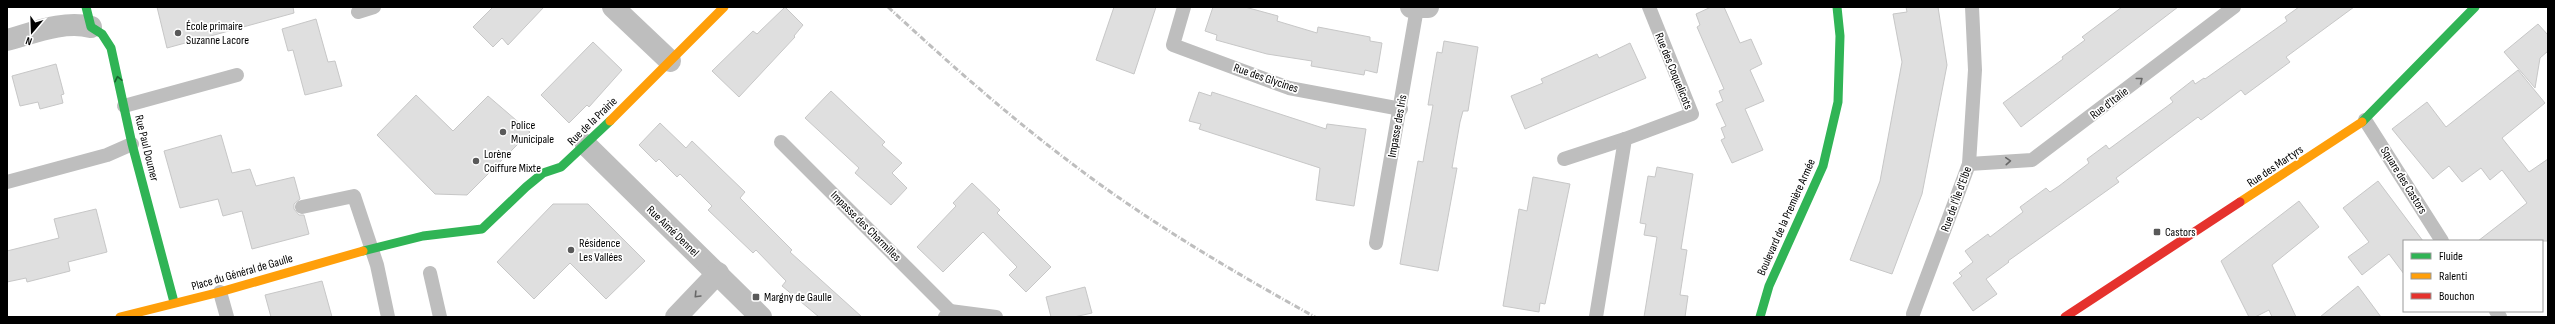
<svg xmlns="http://www.w3.org/2000/svg" width="2555" height="324" viewBox="0 0 2555 324" font-family="'Sofia Sans Condensed',sans-serif">
<rect width="100%" height="100%" fill="#fff"/>
<g fill="#dfdfdf" stroke="#c7c7c7">
<polygon points="157,7 293,7 294,13 167,48"/>
<polygon points="493,7 544,7 508,45 502,38 493,47 473,27"/>
<polygon points="785,7 803,25 794,36 795,37 739,97 712,71 753,31 757,34"/>
<polygon points="1114,7 1156,7 1134,74 1096,60"/>
<polygon points="1213,7 1245,7 1278,16 1277,21 1317,33 1318,27 1370,37 1370,41 1382,43 1377,73 1365,70 1364,75 1311,66 1312,61 1267,54 1216,40 1217,35 1205,31"/>
<polygon points="1711,7 1724,7 1740,43 1751,39 1762,64 1750,70 1764,101 1745,109 1763,150 1732,163 1721,140 1725,138 1721,128 1726,126 1716,104 1723,101 1719,91 1724,89 1697,27 1700,25 1696,14"/>
<polygon points="1906,7 1938,7 1947,65 1922,194 1892,274 1850,260 1880,181 1902,62 1893,14 1907,12"/>
<polygon points="2122,7 2178,7 2021,127 2003,103 2063,59 2062,57 2085,40 2082,37"/>
<polygon points="2299,7 2354,7 2286,57 2290,62 2245,95 2241,90 2201,120 2198,117 2116,178 2119,182 2008,261 2009,262 1986,279 1997,294 1973,311 1953,283 1962,276 1959,273 1973,262 1965,251 1988,234 1990,237 2023,212 2020,207 2046,188 2050,192 2059,186 2089,163 2087,159 2106,145 2109,149 2173,102 2170,98 2193,80 2195,84 2204,78 2205,79 2287,21 2285,17"/>
<polygon points="316,19 328,62 335,61 342,86 305,95 293,50 288,51 282,29"/>
<polygon points="2538,24 2548,35 2548,51 2540,58 2535,88 2504,52"/>
<polygon points="1444,41 1478,47 1468,111 1463,111 1460,122 1452,168 1457,168 1438,271 1400,264 1418,161 1423,162 1425,150 1433,105 1428,105 1437,52 1442,53"/>
<polygon points="593,42 622,70 589,107 587,105 569,123 541,95"/>
<polygon points="1630,43 1646,78 1525,129 1511,96 1543,83 1541,79 1566,68 1597,54 1599,58"/>
<polygon points="56,64 64,94 61,95 63,103 40,109 38,102 20,106 12,76"/>
<polygon points="2518,70 2545,103 2502,138 2529,172 2548,159 2548,241 2478,241 2527,203 2502,170 2490,180 2481,168 2462,182 2449,166 2433,179 2392,129 2427,102 2446,127"/>
<polygon points="831,91 885,142 882,145 902,163 892,173 907,188 891,205 855,173 859,168 805,118"/>
<polygon points="1199,92 1211,96 1212,92 1326,129 1327,124 1366,129 1354,206 1316,200 1320,168 1199,129 1201,124 1189,121"/>
<polygon points="416,95 453,131 488,96 530,132 467,195 435,194 377,135"/>
<polygon points="660,123 686,148 692,141 745,192 740,198 792,250 790,252 862,317 819,317 782,286 786,281 756,250 753,253 708,210 712,206 680,174 677,177 659,159 656,162 639,145"/>
<polygon points="221,135 232,173 250,169 256,186 294,177 300,199 294,204 294,209 299,215 304,215 309,234 252,249 242,211 223,216 218,199 180,208 164,151"/>
<polygon points="1657,167 1693,174 1681,249 1687,250 1680,295 1688,296 1685,317 1644,317 1657,237 1644,235 1646,224 1640,223 1648,176 1655,177"/>
<polygon points="1533,177 1570,184 1545,304 1540,303 1539,312 1503,306 1519,209 1527,211"/>
<polygon points="2378,181 2423,241 2404,241 2404,274 2389,254 2362,275 2348,257 2369,242 2343,208"/>
<polygon points="972,183 1000,210 997,213 1051,267 1026,292 1009,275 1017,267 983,232 943,272 917,247 956,206 953,203"/>
<polygon points="2299,201 2319,227 2272,265 2296,317 2272,317 2269,310 2255,317 2249,317 2221,261"/>
<polygon points="553,204 588,204 645,261 606,299 570,263 534,299 497,262"/>
<polygon points="96,209 107,252 68,262 70,271 27,282 26,278 7,282 7,251 59,238 54,219"/>
<polygon points="322,281 332,317 271,317 265,295"/>
<polygon points="2358,286 2381,317 2320,317"/>
<polygon points="1085,287 1092,313 1074,317 1051,317 1046,297"/>
</g>
<g fill="none" stroke-linecap="round" stroke-linejoin="round">
<g stroke="#bebebe" stroke-width="14">
<polyline points="1184,7 1173,45 1289,88 1401,109"/>
<polyline points="358,12 374,7"/>
<polyline points="124,106 237,75"/>
<polyline points="2365,120 2442,241"/>
<polyline points="781,142 950,311"/>
<polyline points="1564,159 1625,139"/>
<polyline points="1969,164 2032,160 2234,7"/>
<polyline points="7,182 107,155 132,144"/>
<polyline points="302,207 354,196 377,265 388,317"/>
<polyline points="1376,243 1417,8"/>
<polyline points="430,273 440,317"/>
<polyline points="220,292 227,317"/>
<polyline points="2496,311 2500,317"/>
<polyline points="1913,314 1969,164 1975,70 1972,7"/>
<polyline points="945,317 950,311 996,317"/>
<polyline points="1596,317 1625,139 1692,114 1649,7"/>
</g>
<g stroke="#bebebe" stroke-width="22">
<polyline points="613,7 670,61"/>
<polyline points="1411,7 1428,7"/>
<path d="M7,40C33,33 64,20 91,27"/>
<polyline points="586,145 761,317"/>
<polyline points="676,317 718,273"/>
</g>
<g stroke="#30b455" stroke-width="9">
<polyline points="86,7 91,27 102,34 111,48 132,144 174,302"/>
<polyline points="2362,122 2475,7"/>
<polyline points="363,251 423,236 482,229 526,187 543,173 561,167 610,121"/>
<polyline points="1760,317 1769,286 1823,166 1838,102 1840,36 1837,7"/>
</g>
<g stroke="#ff9f0a" stroke-width="9">
<polyline points="610,121 724,7"/>
<polyline points="2240,202 2362,122"/>
<polyline points="120,317 220,292 363,251"/>
</g>
<polyline stroke="#e5322d" stroke-width="9" points="2065,317 2240,202"/>
<path stroke="#bebebe" stroke-width="3" stroke-dasharray="6 2 1 2" stroke-linecap="butt" d="M888,7C954,68 1021,127 1094,180C1164,231 1239,275 1315,317"/>
</g>
<defs><path id="oneway-chevron" d="M-2-3.5L2.5 0L-2 3.5" fill="none" stroke-width="1.6" stroke-linecap="round" stroke-linejoin="round"/></defs>
<use stroke="#1a632f" href="#oneway-chevron" transform="translate(118 79) rotate(-102)"/>
<g stroke="#686868">
<use href="#oneway-chevron" transform="translate(2140 80) rotate(-38)"/>
<use href="#oneway-chevron" transform="translate(2008 161) rotate(-4)"/>
<use href="#oneway-chevron" transform="translate(697 295) rotate(134)"/>
</g>
<g fill="#595959" stroke="#fff" stroke-width="1.5">
<circle cx="178" cy="33" r="4"/>
<circle cx="503" cy="132" r="4"/>
<circle cx="476" cy="161" r="4"/>
<rect x="2153" y="228" width="8" height="8" rx="2"/>
<circle cx="571" cy="250" r="4"/>
<rect x="752" y="293" width="8" height="8" rx="2"/>
</g>
<g text-anchor="middle" stroke-width="3.5" stroke-linejoin="round" paint-order="stroke">
<g font-size="12" fill="#000" stroke="#fff" text-anchor="start">
<text x="186" y="30">École primaire<tspan x="186" dy="14">Suzanne Lacore</tspan></text>
<text x="511" y="129">Police<tspan x="511" dy="14">Municipale</tspan></text>
<text x="484" y="158">Lorène<tspan x="484" dy="14">Coiffure Mixte</tspan></text>
<text x="2165" y="236">Castors</text>
<text x="579" y="247">Résidence<tspan x="579" dy="14">Les Vallées</tspan></text>
<text x="764" y="301">Margny de Gaulle</text>
</g>
<g font-size="12" fill="#000" stroke="#fff">
<text transform="translate(1674 71) rotate(68)" y="4">Rue des Coquelicots</text>
<text transform="translate(1266 78) rotate(19)" y="4">Rue des Glycines</text>
<text transform="translate(2109 103) rotate(-37)" y="4">Rue d'Italie</text>
<text transform="translate(592 121) rotate(-44)" y="4">Rue de la Prairie</text>
<text transform="translate(1397 126) rotate(-80)" y="4">Impasse des Iris</text>
<text transform="translate(147 148) rotate(76)" y="4">Rue Paul Doumer</text>
<text transform="translate(2275 166) rotate(-34)" y="4">Rue des Martyrs</text>
<text transform="translate(2404 180) rotate(58)" y="4">Square des Castors</text>
<text transform="translate(1956 199) rotate(-70)" y="4">Rue de l'Île d'Elbe</text>
<text transform="translate(1786 217) rotate(-66)" y="4">Boulevard de la Première Armée</text>
<text transform="translate(866 226) rotate(45)" y="4">Impasse des Charmilles</text>
<text transform="translate(673 231) rotate(44)" y="4">Rue Aimé Dennel</text>
<text transform="translate(242 272) rotate(-16)" y="4">Place du Général de Gaulle</text>
</g>
</g>
<rect width="2555" height="324" fill="none" stroke="#000000" stroke-width="16"/>
<rect x="2403" y="240" width="140" height="72" fill="#ffffff" stroke="#999999"/>
<rect x="2411" y="253" width="20" height="6" fill="#30b455" stroke="#999999"/>
<text x="2439" y="260" font-size="12" fill="#000000">Fluide</text>
<rect x="2411" y="273" width="20" height="6" fill="#ff9f0a" stroke="#999999"/>
<text x="2439" y="280" font-size="12" fill="#000000">Ralenti</text>
<rect x="2411" y="293" width="20" height="6" fill="#e5322d" stroke="#999999"/>
<text x="2439" y="300" font-size="12" fill="#000000">Bouchon</text>
<g transform="translate(32 32) rotate(199)" stroke="#ffffff" stroke-width="3" paint-order="stroke">
<path d="M0-3L7 15L0 10L-7 15Z" fill="#000000"/>
<text y="-6" font-size="11" font-weight="bold" text-anchor="middle" fill="#000000">N</text>
</g>
</svg>
